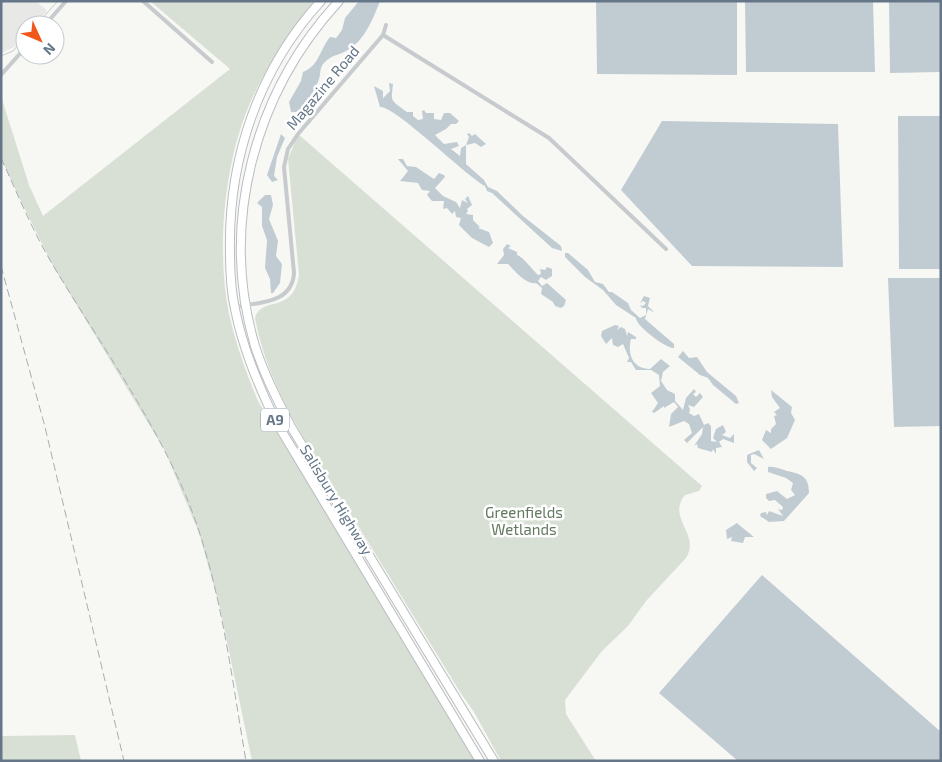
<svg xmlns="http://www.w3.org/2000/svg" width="942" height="762" viewBox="0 0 942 762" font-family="'Exo 2',sans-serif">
<rect width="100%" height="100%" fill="#f7f8f4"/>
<polygon fill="#e8e9e7" points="1,1 36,1 47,11 34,25 25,25 25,35 14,47 1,53"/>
<g fill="#d8e0d5">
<path d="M150,1H314C290,32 267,65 251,101C224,161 216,250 229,314C236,344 246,373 258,401L476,761H252L220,608L199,533L165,451L53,266L17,193L1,158V96L29,185L43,216L230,69Z"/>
<path d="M298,134L702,486L699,491L685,495C666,518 701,534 686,558L646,601L628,626L602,651L565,700L566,714L596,761H501L474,712L460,692C422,630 385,569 347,508C310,448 268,389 255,318C262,295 293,315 299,275L288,159Z"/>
<polygon points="75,735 81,761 1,761 1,736"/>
</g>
<g fill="#c1ccd2">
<path d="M359,1H380C373,19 364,42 346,51C336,56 331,55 323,64C319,70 321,76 318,82C313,92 307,103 301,112H291L289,102L301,81L303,72C319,66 320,49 330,37L336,38L342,30L345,18Z"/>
<polygon points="596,1 737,1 737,75 597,74"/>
<polygon points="745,1 873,1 875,72 746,72"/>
<polygon points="889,1 941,1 941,72 890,73"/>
<path d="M389,83L393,84C391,103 390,99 407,112H413V116L418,120L423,119L422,111L424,110L426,113H434V119L441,120L444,113H450L459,121L456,124H451L446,129L435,135L444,144L457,142L459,146L451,149L460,156L461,148L466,145L469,137L467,134L469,133L472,136L475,134L486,144L481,147L475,143L466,145V164L484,180L488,187L497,191L523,216L561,246L562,251L552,248L492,193L487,191L485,186C466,176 394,105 380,107L374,86L383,91V98L390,91Z"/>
<polygon points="898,116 941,116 941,269 899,269"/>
<polygon points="662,121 838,124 843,267 692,266 621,190"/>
<polygon points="281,134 285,138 277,157 274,176 278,180 272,182 267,175"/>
<polygon points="398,159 403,159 407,166 416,167 434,179 439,173 444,175 445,177 435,188 443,196 456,202 460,208 462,200 468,203 465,199 468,196 472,205 467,209 468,211 466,214 473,215 473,220 480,227 478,228 489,232 493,243 489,247 472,238 459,225 461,218 456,217 455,211 452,214 447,208 443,209 444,201 432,201 427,195 430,191 422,190 418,183 400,181 408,171"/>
<polygon points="265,195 271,195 273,205 269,219 278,241 276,256 282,264 280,283 273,293 271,293 270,279 265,268 267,240 262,226 262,207 257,203"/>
<path d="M507,244L511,246L508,248L517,252V255C522,256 532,269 538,275L541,274L540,269L545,270L547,267L552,269V276L546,280L541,277L538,281L542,286L547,283L566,300L564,306L561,308L555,306L553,302L541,294L542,288L536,283C526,285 515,271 508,264H497L504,255L503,249Z"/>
<path d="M565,253H568L588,270L595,282L603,284L609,292H612L628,303L631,310L640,318L646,315V308H642L640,305L643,306L646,303L643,301L640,303L644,296L650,298L648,306L655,313L648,309L645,319L674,344V348C666,349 635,325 636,318L616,305L603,290L585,277L565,257Z"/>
<polygon points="888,278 941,278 941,426 894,427"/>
<path d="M615,325L619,326L617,330L621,327L625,329L627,336L628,332L636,337V339H631C627,354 633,369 650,369L661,359L670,366L663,372L661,381L667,390L675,394V401L683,410L686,398L694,389L696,392L693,394L696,397L700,393L703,397L694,407L688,405L690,409L689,413L694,416L699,414L704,425L708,423L711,426V441L717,442L713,438L716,429L723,425L726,432L722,435L730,438L734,434V443L723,439L719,442L722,447L716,448V454L713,449L712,452L698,448L697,444L694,446L702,434L703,427L687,443L684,440L692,433L689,424L684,421L669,427L671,414L678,407L674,402L664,408V406L654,413L652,412L658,403L651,393L660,386L659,375L651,370H636L631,362H627L629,358L623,344L618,347L613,345L612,338L606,344L601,336L602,331Z"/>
<polygon points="683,351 689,358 697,357 707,372 736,396 739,403 736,404 713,385 708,378 700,375 678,357"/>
<polygon points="771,390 792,407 791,413 795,420 787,438 771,449 762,440 766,430 771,433 771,429 776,424 774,416 777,415 774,412 780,408 772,397"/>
<polygon points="759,450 764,459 754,454 751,455 751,463 757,468 754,471 747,462 747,455"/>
<path d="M768,467C775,466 780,469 787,471C801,474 809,476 809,493L784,521L769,522L760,516L761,513L766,512L767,515L769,511L783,516L778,509L782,510L783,507L775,500L769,501L766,498V494L777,491L787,499L795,495L791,490L793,483L786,478L768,472Z"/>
<polygon points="737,523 738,524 754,537 745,537 743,543 731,541 732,537 727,539 726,530"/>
<polygon points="762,575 941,732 941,761 738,761 659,693"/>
</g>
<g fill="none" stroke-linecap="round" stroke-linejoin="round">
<g stroke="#c1ccd2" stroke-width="1">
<polyline points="36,25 58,1"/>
<polyline points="1,56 13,51 25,37"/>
</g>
<g stroke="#b9bdc0" stroke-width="10">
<g id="highway">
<path d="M321,1C258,70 228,160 230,252C230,271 231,291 235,309C243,349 258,384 275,420L480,761"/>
<path d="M339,1C254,93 219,224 255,346C264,374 277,399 290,425L494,761"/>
</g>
</g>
<g stroke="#c7cbce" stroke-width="4">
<polyline points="143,1 212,62"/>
<polyline points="45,25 66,1"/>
<polyline points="383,35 549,138 666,249"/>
<polyline points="1,75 25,48"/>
<path d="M235,307C259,302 292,304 294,273L284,167L288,149L298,134L383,35L386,25"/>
</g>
<use href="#highway" stroke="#fff" stroke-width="8"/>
<g stroke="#a7adb3" stroke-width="1" stroke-dasharray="8 4" stroke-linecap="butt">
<path d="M1,158C18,195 33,232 54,267C98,340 148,410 183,489C220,574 230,669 246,761"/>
<polyline points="1,266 45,427 124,761"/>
</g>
</g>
<g text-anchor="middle" stroke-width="5" stroke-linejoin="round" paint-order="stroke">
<rect fill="#fff" stroke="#929fac" stroke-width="1" x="261" y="408.5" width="28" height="23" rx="4"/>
<g font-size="14" font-weight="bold" fill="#647688">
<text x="275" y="425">A9</text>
</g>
<g font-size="15" fill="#647688" stroke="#fff">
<text transform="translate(323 88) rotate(-50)" y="5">Magazine Road</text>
<text transform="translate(336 500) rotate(59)" y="5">Salisbury Highway</text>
</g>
<g font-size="15" fill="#63795f" stroke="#fff">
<text x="524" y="518">Greenfields<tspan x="524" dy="17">Wetlands</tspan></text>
</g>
</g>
<rect width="942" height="762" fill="none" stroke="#647688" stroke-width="5"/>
<g transform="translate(40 40) rotate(134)"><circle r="24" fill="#ffffff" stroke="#c1c8cf"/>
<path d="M0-4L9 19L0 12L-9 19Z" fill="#f0571b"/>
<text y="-8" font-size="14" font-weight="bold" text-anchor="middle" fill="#647688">N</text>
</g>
</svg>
